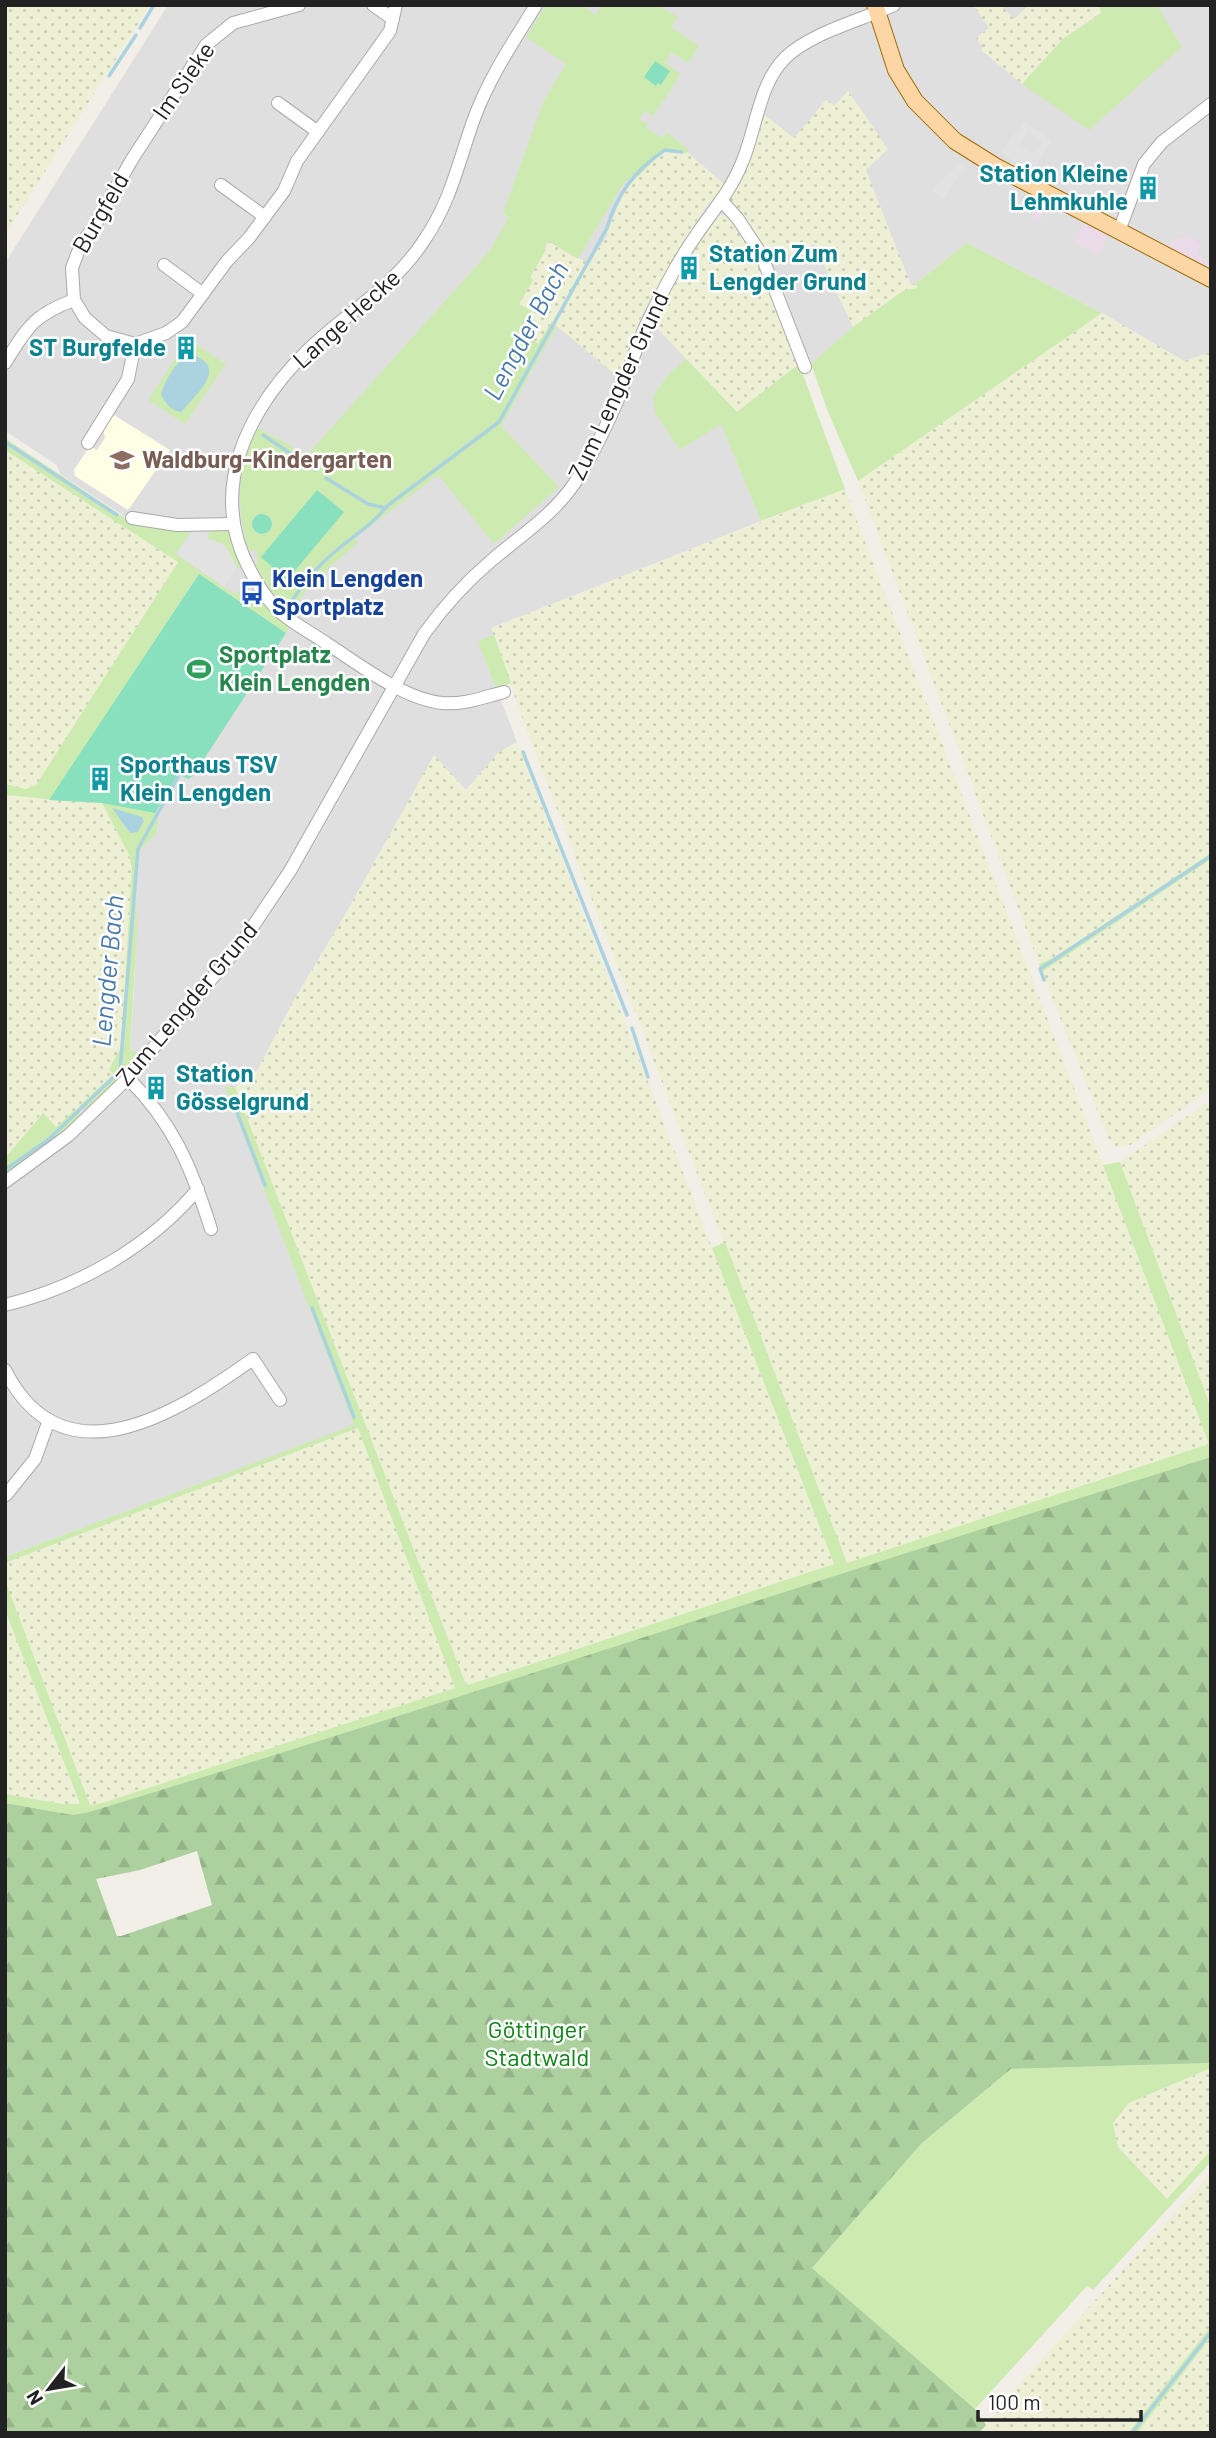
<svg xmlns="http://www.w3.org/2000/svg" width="1216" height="2438" viewBox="0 0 1216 2438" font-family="Barlow,sans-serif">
<defs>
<pattern id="farmland-dots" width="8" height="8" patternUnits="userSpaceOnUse" patternTransform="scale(1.75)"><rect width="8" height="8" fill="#eef0d5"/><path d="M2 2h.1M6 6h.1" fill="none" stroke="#ccceb7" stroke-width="1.8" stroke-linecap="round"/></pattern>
<pattern id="forest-firs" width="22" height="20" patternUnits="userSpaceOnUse" patternTransform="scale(1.75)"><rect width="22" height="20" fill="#add19e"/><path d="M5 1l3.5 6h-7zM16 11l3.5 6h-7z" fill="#95b388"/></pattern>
</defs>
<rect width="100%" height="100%" fill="#f2efe9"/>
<polygon fill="#e0dfdf" points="168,5 1211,5 1211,352 1184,361 1102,313 967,243 915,284 918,288 853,327 802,375 723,428 761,521 492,628 494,635 479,641 517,742 498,753 466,790 434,756 349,908 293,1002 257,1071 235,1087 226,1088 355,1425 5,1557 5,1175 114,1074 130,1050 135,976 136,887 140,850 102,803 49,800 199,574 118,512 60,474 57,465 5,431 5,263"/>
<g fill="#ebdbe8">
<polygon points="1041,200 1049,204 1039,223 1031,219"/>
<polygon points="1084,223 1108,235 1098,255 1074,242"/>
<polygon points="1189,235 1201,245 1197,254 1209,263 1211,255 1211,272 1162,247 1179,237 1181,239"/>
</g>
<polygon fill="#ffffe5" points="112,414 170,450 128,510 75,476 74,470 90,446 97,450 105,438 103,428"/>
<g fill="url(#farmland-dots)">
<polygon points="5,5 150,5 5,235"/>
<polygon points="973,5 1001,5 1014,19 1029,5 1098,5 1102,12 1063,39 1022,84 981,50 983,47 976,38 989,28"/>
<polygon points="848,91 888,149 866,170 911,285 915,284 918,288 903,291 853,327 814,244 769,265 729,200 742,176 765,115 794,138 826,100 834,106"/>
<polygon points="663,152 687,152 725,185 708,204 681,245 644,310 618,377 552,322 538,344 520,332 531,311 519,304 533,280 530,278 549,241 589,264 608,234 607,232 626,188"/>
<polygon points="719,214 729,217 753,248 762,277 776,303 799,364 737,412 655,326 660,307 680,273 688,277 694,267 687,262 693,250"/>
<polygon points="1102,313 1184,361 1211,352 1211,853 1053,958 1039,964 858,481"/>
<polygon points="5,450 178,562 45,772 36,785 26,789 5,784"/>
<polygon points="845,489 1210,1444 847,1564 527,731 491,628"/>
<polygon points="517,742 834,1564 468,1685 465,1682 235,1087 257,1071 293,1002 349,908 434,755 466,790 498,753"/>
<polygon points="5,795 102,803 129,855 132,869 123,1028 114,1074 56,1128 42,1113 5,1158"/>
<polygon points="1211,859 1211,1089 1132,1144 1122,1148 1114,1146 1109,1141 1042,972"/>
<polygon points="1211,1100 1211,1408 1120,1162"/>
<polygon points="358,1427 455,1688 102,1803 90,1805 5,1580 5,1563"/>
<polygon points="5,1610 80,1805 63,1804 5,1794"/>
<polygon points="1211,2068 1211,2150 1167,2200 1118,2147 1113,2123 1129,2103"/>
<polygon points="1211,2173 1211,2326 1128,2433 979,2433 1041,2360"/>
<polygon points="1211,2337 1211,2433 1137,2433 1165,2396"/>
</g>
<g fill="#cdebb0">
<path d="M546,5H582L596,15L602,5H657L678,17L671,27L699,46L688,63L671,52L665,63L681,74L653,116L645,111L639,119L648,124L646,128L663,138L667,132L689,150L686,153L663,152L637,177L634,174L623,184L578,259L548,241L544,248L546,250L530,277L533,280L519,304L532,311L520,332L538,343L552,322L557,326L501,426L559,487L494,544L438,475L355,538L358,543C333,564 309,583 291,611L270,590L255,564L258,562L256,549L249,552C235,506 237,471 258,428L307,455L489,252L509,217L503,213L544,100L566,64L526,37Z"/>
<polygon points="1098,5 1157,5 1182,47 1089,130 1022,84 1063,39 1102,13"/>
<polygon points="967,243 1102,313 858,481 828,412 811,364 853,327 903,291 918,288 915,284"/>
<polygon points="194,343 226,364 185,424 148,400 185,344 191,347"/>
<polygon points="686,359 737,412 799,364 845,489 761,521 721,424 680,450 655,413 653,396 669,374"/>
<polygon points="5,438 134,524 193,529 176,554 236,595 241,588 246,591 244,594 251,598 254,594 261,596 287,623 289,628 286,633 199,574 113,704 111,716 79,802 5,795 5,784 26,789 36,785 178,562 5,450"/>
<polygon points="225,529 231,533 243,568 237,568 225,545 207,538 209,530"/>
<polygon points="494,635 511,683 496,689 478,641"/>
<polygon points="162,800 155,813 158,821 156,834 140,850 136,887 137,932 130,1049 138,1054 126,1068 127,1071 87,1111 80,1105 114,1074 109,1069 121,1047 132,869 129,855 102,803"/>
<polygon points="1211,853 1211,859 1042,972 1039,964 1053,958"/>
<path d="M225,1087H235L465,1682L468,1685L834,1564L712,1248L725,1242L847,1563L1209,1444L1103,1165L1120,1162L1211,1408V1457C836,1574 464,1698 89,1812L73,1815L5,1803V1794L63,1804H80L5,1610V1580L90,1805L102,1803L455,1688L358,1428L5,1563V1557L354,1425Z"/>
<polygon points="76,1109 82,1115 62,1133 5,1175 5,1158 43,1113 56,1127"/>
<polygon points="1211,2063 1211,2068 1129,2103 1113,2123 1118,2147 1167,2199 1211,2150 1211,2162 1093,2290 1087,2286 975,2409 812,2268 922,2143 1011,2069"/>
<polygon points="1211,2326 1211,2337 1137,2433 1128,2433"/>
</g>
<path fill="url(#forest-firs)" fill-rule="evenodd" d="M1211,1457V2063L1011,2069L922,2143L812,2268L975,2409L986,2425L979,2433H5V1803L73,1815L89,1812C464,1698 836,1573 1211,1457ZM197,1851L212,1905L121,1936H117L96,1879L140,1870Z"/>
<g fill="#88e0be">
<polygon points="655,61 670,71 661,85 658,83 656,86 644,77"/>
<polygon points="317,490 344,512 287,580 261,557"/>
<circle cx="262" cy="524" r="10"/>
<polygon points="199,574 286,633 193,776 188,779 178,774 155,813 102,803 49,800"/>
</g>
<g fill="#e2e2e2" fill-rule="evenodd">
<path d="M1024,121L1051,141L1032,173L1001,153ZM1028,131L1042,141L1033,154L1019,144Z"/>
<polygon points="960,163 966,167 942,200 932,189"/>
<polygon points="193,529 211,529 207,538 225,545 237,568 224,587 176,554"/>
<polygon points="389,706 391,711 296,878 245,952 214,992 211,990 243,949"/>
<polygon points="184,777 196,784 185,802 173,795"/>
<polygon points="152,1239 149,1246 97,1279 55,1299 47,1297"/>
<polygon points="5,1381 16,1399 37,1420 32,1420 15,1404 5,1389"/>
<polygon points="205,1396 202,1402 160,1424 108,1439 103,1437 113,1435"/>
</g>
<g fill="#aad3df">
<path d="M190,354C232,367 194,395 182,412C172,412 165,403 161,394C166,379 176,361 190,354Z"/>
<polygon points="112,808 142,817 144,821 138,832 130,833"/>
</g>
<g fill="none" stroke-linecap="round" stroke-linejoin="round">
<g stroke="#aad3df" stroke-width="3.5">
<polyline points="140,28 154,5"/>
<polyline points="109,76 136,35"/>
<polyline points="263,435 315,470"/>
<polyline points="5,442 117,515"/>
<polyline points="326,478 368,504 386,508"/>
<path d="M290,604C303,584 318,565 337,550C355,535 373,524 387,506L499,422L607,228C616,195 636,169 665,150L682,152"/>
<polyline points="523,752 627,1015"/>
<polyline points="1044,980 1040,969 1211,856"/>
<polyline points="632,1028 648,1077"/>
<polyline points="233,1102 265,1185"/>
<polyline points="5,1170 49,1139 120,1071 138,849 179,775"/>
<polyline points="312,1308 354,1417"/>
<polyline points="1132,2433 1211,2332"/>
</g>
<g stroke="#a9a9a9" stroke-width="14">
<g id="minor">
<polyline points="299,5 233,23 206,45 131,161 94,227 81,244 72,268 74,300 85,318 106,336 135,344 166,333 182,322 227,261 249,238 284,191 297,161 390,31 396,5"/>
<polyline points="373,5 393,19"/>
<polyline points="278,103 318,132"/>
<polyline points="221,185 265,217"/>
<polyline points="721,200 738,219 761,254 805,367"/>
<polyline points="1119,231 1144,164 1162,142 1211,104"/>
<polyline points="164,265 203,294"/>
<path d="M5,363C27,328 33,315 74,300"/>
<polyline points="88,443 128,379 135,344"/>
<polyline points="132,518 177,525 234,524"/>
<path d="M504,692C484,697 464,705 442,703C403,699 359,664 326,643C310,632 292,623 278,610C267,599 258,586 251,572C206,490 248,409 308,350C348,311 391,290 423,242C452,200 458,162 475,116C490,76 514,41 536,5"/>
<path d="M128,1078C174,1124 192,1169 211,1229"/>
<path d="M5,1182L69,1135L128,1078L241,944L290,871L424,634C444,606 466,582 492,560C520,536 553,515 574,484C590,460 604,431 616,404C628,375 636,344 651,315C664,289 678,261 695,237C711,213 730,192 741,165C756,132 758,85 785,58C810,33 862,20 894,5"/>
<path d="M5,1305C79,1287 149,1247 198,1189"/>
<path d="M5,1370C63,1486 179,1412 253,1359L280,1400"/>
<polyline points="6,1495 35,1459 49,1420"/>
</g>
</g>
<g stroke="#a06b00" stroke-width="18">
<polyline id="major" points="875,5 896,70 915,101 955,141 995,166 1211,279"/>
</g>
<use href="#minor" stroke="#fff" stroke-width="12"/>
<use href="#major" stroke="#fcd6a4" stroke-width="16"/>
</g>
<defs>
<g id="building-bare" transform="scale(1.89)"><path d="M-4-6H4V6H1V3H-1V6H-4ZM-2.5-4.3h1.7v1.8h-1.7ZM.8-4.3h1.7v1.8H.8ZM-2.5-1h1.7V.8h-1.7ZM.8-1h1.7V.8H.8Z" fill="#0f9aa8" stroke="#fff" stroke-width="2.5" paint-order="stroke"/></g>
<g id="school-bare" transform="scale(1.89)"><path d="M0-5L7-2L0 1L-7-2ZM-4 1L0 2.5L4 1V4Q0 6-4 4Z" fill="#8d6e63" stroke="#fff" stroke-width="2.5" paint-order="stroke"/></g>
<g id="bus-bare" transform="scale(1.89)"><path d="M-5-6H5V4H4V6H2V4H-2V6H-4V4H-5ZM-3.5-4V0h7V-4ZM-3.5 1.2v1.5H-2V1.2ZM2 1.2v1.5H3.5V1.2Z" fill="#1a4fb4" stroke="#fff" stroke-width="2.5" paint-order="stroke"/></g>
<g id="stadium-bare" transform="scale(1.89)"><path d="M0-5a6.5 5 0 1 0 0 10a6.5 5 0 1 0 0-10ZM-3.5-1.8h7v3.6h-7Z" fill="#2e9e5b" stroke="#fff" stroke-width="2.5" paint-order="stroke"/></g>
</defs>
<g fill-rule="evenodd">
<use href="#building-bare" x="1148" y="188"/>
<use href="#building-bare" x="689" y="268"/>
<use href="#building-bare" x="186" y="348"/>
<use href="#school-bare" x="122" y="460"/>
<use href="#bus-bare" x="252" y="593"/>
<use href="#stadium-bare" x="199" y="669"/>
<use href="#building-bare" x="100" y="779"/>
<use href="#building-bare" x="156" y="1088"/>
</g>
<g text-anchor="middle" stroke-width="5" stroke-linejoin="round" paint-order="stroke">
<g font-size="24" fill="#222" stroke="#fff">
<text transform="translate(184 81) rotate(-55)" y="8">Im Sieke</text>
<text transform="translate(101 213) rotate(-60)" y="8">Burgfeld</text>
<text transform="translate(347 319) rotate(-42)" y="8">Lange Hecke</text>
<text transform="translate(619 386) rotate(-65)" y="8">Zum Lengder Grund</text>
<text transform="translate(187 1004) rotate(-50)" y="8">Zum Lengder Grund</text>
</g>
<g font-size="24" font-weight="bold" fill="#0d838f" stroke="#fff" text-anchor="start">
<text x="1128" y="182" text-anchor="end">Station Kleine<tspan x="1128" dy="28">Lehmkuhle</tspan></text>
<text x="709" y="262">Station Zum<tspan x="709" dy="28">Lengder Grund</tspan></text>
<text x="166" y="356" text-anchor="end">ST Burgfelde</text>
<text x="120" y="773">Sporthaus TSV<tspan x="120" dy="28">Klein Lengden</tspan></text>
<text x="176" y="1082">Station<tspan x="176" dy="28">Gösselgrund</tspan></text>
</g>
<g font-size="24" font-weight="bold" fill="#785e54" stroke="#fff" text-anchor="start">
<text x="142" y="468">Waldburg-Kindergarten</text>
</g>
<g font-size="24" font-weight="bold" fill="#164399" stroke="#fff" text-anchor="start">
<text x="272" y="587">Klein Lengden<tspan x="272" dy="28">Sportplatz</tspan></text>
</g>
<g font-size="24" font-weight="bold" fill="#27864d" stroke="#fff" text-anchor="start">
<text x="219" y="663">Sportplatz<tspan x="219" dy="28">Klein Lengden</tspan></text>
</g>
<g font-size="24" fill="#0c8416" stroke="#fff">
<text x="537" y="2038">Göttinger<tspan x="537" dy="28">Stadtwald</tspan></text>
</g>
<g font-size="26" font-style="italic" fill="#4a7aab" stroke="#fff">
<text transform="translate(526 331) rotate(-62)" y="9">Lengder Bach</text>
<text transform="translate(108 971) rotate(-85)" y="9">Lengder Bach</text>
</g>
</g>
<rect width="1216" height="2438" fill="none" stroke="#222222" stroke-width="14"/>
<g transform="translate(49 2389) rotate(239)" stroke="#ffffff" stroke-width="5" paint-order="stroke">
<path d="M0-5L12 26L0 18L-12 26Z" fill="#222222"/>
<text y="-10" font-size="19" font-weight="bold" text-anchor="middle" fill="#222222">N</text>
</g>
<path d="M978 2410v10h163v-10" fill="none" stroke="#222222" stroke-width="3.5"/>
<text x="988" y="2410" font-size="21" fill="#222222" stroke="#ffffff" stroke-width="5" paint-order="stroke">100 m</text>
</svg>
